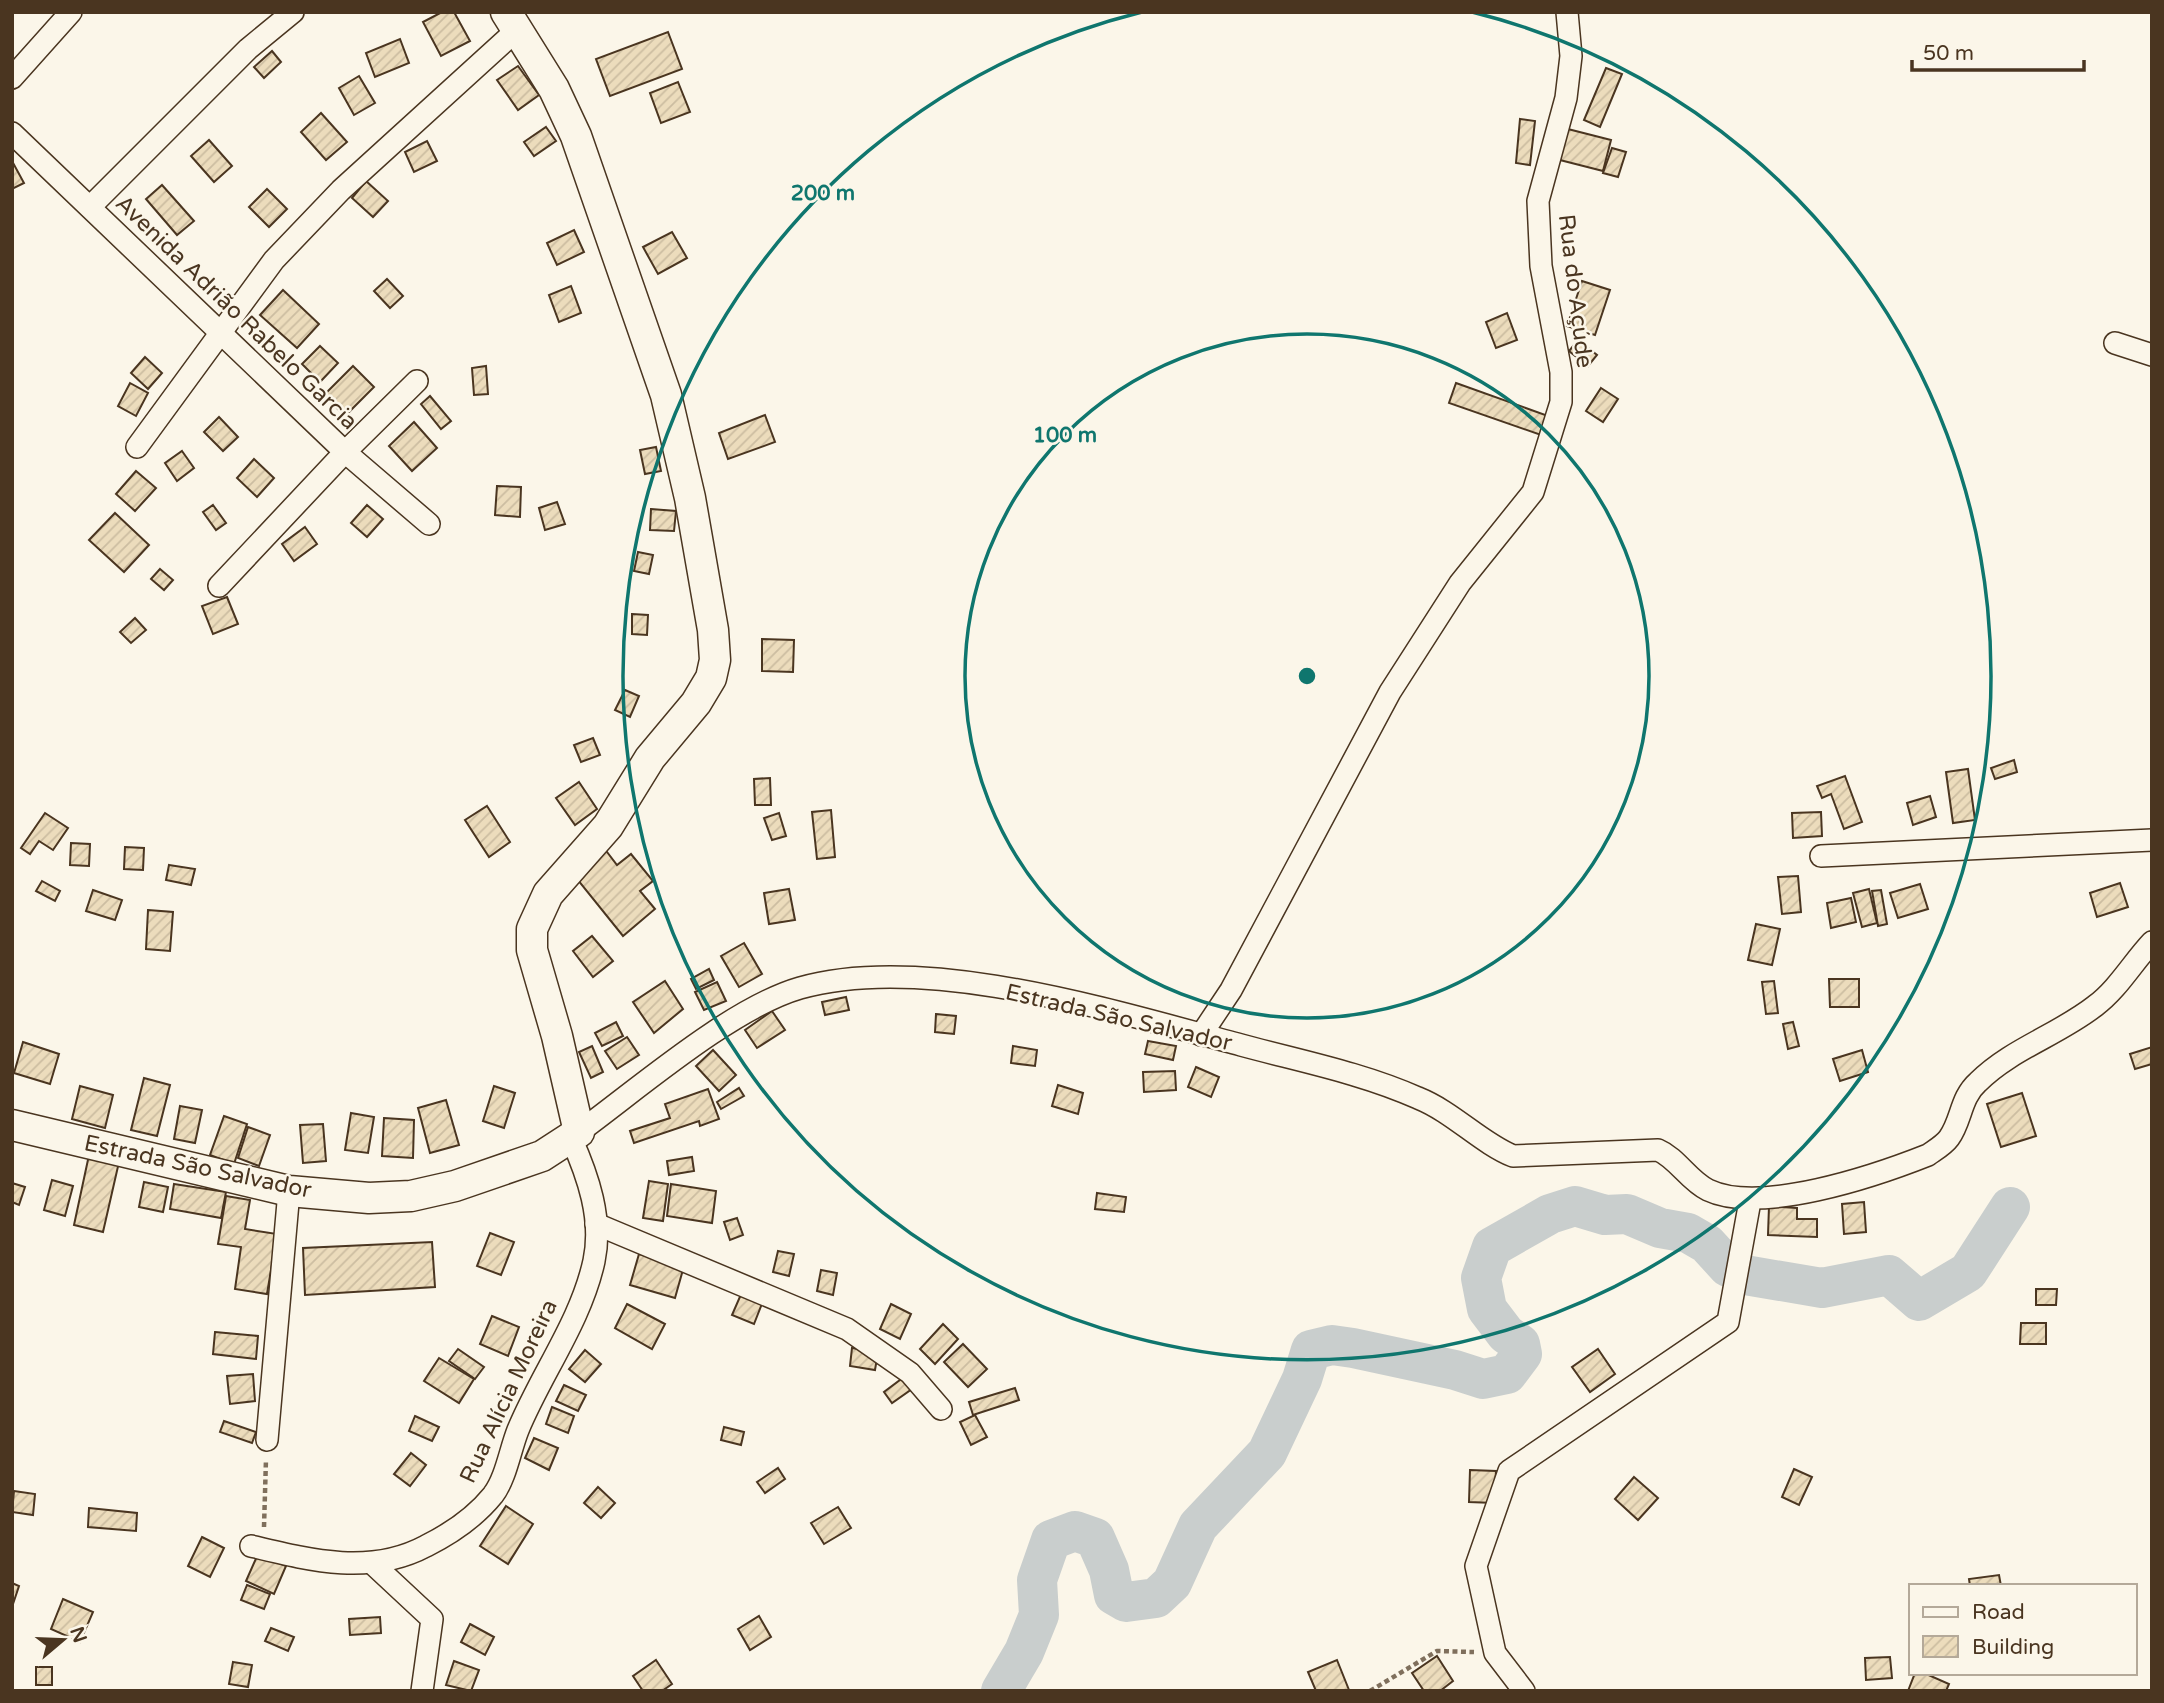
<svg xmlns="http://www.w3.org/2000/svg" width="2164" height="1703" viewBox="0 0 2164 1703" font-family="'Varela Round',sans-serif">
<defs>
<pattern id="building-hatch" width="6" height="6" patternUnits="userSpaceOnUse" patternTransform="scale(1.75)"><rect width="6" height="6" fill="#ecdcbc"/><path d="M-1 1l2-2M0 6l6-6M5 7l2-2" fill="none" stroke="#ccbda1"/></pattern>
</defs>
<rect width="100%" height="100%" fill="#fbf6e9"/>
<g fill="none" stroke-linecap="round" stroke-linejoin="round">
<polyline stroke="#c9cecd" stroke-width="40" points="1001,1691 1024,1652 1039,1615 1037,1580 1051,1540 1075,1531 1095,1538 1109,1570 1114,1595 1126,1602 1156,1598 1172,1583 1198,1526 1267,1453 1302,1379 1311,1350 1332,1345 1353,1348 1455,1370 1483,1379 1507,1374 1522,1354 1520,1344 1506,1334 1487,1309 1481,1278 1492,1247 1550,1214 1575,1206 1605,1215 1627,1214 1660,1228 1688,1233 1707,1244 1728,1267 1745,1275 1822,1288 1889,1275 1919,1301 1968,1272 2010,1207"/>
</g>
<g fill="url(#building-hatch)" stroke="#4a3520" stroke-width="2">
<polygon points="442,12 454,12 470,41 441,56 423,22"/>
<polygon points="668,32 682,69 610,96 596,59"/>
<polygon points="400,39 409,63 375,77 366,53"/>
<polygon points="272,51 281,62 264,78 254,67"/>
<polygon points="518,66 539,95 518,110 497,80"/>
<polygon points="1606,68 1622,74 1600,127 1584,120"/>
<polygon points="359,76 375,103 354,115 339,88"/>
<polygon points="678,82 690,112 661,123 650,93"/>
<polygon points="321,113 347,142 326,160 301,132"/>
<polygon points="1520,119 1535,121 1530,165 1516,163"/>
<polygon points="546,127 556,141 534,156 524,142"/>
<polygon points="1560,127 1611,140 1603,171 1552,158"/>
<polygon points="209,140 232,166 214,182 191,156"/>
<polygon points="427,141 437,161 414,172 405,152"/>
<polygon points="1612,148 1626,152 1618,177 1603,173"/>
<polygon points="12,161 24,183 12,189"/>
<polygon points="366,181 388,201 373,217 352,198"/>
<polygon points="162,185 194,221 177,235 146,199"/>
<polygon points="267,189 287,209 269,227 249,207"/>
<polygon points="574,230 584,252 557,265 547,243"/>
<polygon points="672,232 687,258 658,274 643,247"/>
<polygon points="387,279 403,296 390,308 374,291"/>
<polygon points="1582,281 1610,290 1595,335 1567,326"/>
<polygon points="571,286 581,313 559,322 549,295"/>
<polygon points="283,290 319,324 297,348 260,315"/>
<polygon points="1507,313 1517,340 1496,348 1486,322"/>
<polygon points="1578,340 1597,355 1588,366 1569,351"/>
<polygon points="320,346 338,363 320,382 302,364"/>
<polygon points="145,357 162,373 148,389 131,373"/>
<polygon points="353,366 374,387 345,416 324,395"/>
<polygon points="486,366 488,394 474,395 472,368"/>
<polygon points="130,383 148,393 136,416 118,406"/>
<polygon points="1456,383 1551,417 1544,436 1449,403"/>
<polygon points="1601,388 1618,399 1603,422 1586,411"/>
<polygon points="430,396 451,421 441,429 421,404"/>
<polygon points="765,415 775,442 728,459 719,433"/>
<polygon points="219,417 238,437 223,451 204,432"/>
<polygon points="414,422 437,448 412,471 389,446"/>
<polygon points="656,447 661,471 645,474 640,450"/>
<polygon points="182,451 194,468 177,481 165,463"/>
<polygon points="254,459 274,478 257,497 237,478"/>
<polygon points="136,471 156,488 135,511 116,494"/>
<polygon points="497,486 521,487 520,517 495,515"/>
<polygon points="557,502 565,524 545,530 539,508"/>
<polygon points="213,505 226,523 216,530 203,512"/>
<polygon points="367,505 383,519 367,537 351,523"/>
<polygon points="651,509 676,511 674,531 650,530"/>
<polygon points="115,513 149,545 124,572 89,540"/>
<polygon points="305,527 317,544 294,561 282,544"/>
<polygon points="638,552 653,555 649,574 634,571"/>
<polygon points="160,569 173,580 164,590 151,579"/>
<polygon points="227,597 238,624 213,634 202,606"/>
<polygon points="632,614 648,615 647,635 632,634"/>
<polygon points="135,618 146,630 131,643 120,632"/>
<polygon points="762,639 794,640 793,672 762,671"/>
<polygon points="625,690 639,696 630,717 615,710"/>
<polygon points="593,738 600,755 581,762 574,745"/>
<polygon points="2014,760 2017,772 1995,779 1991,768"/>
<polygon points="1968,769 1975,820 1953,823 1946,772"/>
<polygon points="1845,776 1862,822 1844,829 1831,794 1822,798 1817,786"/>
<polygon points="770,778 771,805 755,805 754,779"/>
<polygon points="579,782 597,809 575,825 556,798"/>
<polygon points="1930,796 1936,817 1913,825 1907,803"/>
<polygon points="487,806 510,842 489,857 465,820"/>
<polygon points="831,810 835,857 817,859 812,812"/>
<polygon points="1821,812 1822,836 1793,838 1792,813"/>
<polygon points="45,813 68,828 53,850 39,841 30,854 21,848"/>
<polygon points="779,813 786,836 772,840 764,818"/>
<polygon points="71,843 90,844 89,866 70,865"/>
<polygon points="125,847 144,848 143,870 124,869"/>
<polygon points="604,848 617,865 631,854 653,881 640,891 655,909 623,936 573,874"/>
<polygon points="169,865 195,869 191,885 166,880"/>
<polygon points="1798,876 1801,912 1782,914 1778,877"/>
<polygon points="42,881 60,891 55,901 36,891"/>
<polygon points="2120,883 2128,907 2097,917 2090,893"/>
<polygon points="1920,884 1928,909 1898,918 1890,893"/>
<polygon points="789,889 795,920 769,924 764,893"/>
<polygon points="1869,889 1877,923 1862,927 1853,893"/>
<polygon points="93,890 122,900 115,920 86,911"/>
<polygon points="1881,890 1887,924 1878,926 1872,891"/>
<polygon points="1851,898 1856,922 1831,928 1827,903"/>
<polygon points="148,910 173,912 170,951 146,949"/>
<polygon points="1756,924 1780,929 1772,965 1748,960"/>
<polygon points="592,936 613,961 593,977 573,951"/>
<polygon points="744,943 762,974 739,987 721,956"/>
<polygon points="709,969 714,980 696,989 691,979"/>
<polygon points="1829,979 1859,979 1859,1007 1830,1007"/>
<polygon points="665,981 683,1009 654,1033 633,1002"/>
<polygon points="1774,981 1778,1013 1766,1014 1762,982"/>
<polygon points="717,982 726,1001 704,1010 695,992"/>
<polygon points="846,997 849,1010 825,1015 822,1002"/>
<polygon points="772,1011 785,1030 757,1048 745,1030"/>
<polygon points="936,1014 956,1016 954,1034 935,1032"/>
<polygon points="616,1022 623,1036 602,1046 595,1033"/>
<polygon points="1793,1022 1799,1046 1788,1049 1783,1024"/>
<polygon points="627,1037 639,1055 617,1069 605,1051"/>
<polygon points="1148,1041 1176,1046 1173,1060 1145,1054"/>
<polygon points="23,1042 59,1054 50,1084 14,1073"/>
<polygon points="592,1046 603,1072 591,1078 579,1052"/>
<polygon points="1013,1046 1037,1050 1035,1066 1011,1063"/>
<polygon points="2152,1047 2152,1064 2135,1069 2130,1054"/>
<polygon points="713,1050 736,1075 719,1091 696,1066"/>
<polygon points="1862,1050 1868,1072 1840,1081 1833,1059"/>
<polygon points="1196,1067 1219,1077 1211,1097 1188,1087"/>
<polygon points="1175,1071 1176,1090 1144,1092 1143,1072"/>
<polygon points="144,1078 170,1085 157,1136 131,1130"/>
<polygon points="1058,1085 1083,1093 1078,1114 1052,1106"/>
<polygon points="80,1086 113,1095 105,1128 72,1119"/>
<polygon points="494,1086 515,1093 504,1128 483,1121"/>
<polygon points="739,1088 744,1096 721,1109 717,1102"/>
<polygon points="708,1089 719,1119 700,1126 699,1121 634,1143 630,1131 670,1118 665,1104"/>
<polygon points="2022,1093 2036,1136 2001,1147 1987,1104"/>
<polygon points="446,1100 459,1145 430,1153 418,1108"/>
<polygon points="180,1106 202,1110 195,1143 174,1139"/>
<polygon points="351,1113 374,1117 368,1153 345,1150"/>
<polygon points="224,1116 247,1124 234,1164 210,1155"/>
<polygon points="384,1118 414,1120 413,1158 382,1156"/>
<polygon points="323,1124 326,1161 303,1163 300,1125"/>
<polygon points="248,1127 270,1135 259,1166 238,1158"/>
<polygon points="89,1155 119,1162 103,1232 74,1225"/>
<polygon points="692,1157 694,1171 669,1175 667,1161"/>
<polygon points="52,1180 73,1186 65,1216 44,1210"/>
<polygon points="649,1181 668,1184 663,1221 643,1218"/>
<polygon points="144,1182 168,1187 163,1212 139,1207"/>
<polygon points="12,1183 25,1187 19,1205 12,1202"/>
<polygon points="174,1184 226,1192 221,1218 170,1209"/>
<polygon points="671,1184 716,1191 712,1223 667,1216"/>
<polygon points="1097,1193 1126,1197 1124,1212 1095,1209"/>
<polygon points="226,1196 250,1200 245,1229 277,1234 267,1294 235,1289 241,1247 218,1244"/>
<polygon points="1864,1202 1866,1232 1844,1234 1842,1204"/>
<polygon points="1769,1206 1797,1208 1797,1219 1817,1219 1817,1237 1768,1235"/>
<polygon points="737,1218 743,1235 730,1240 724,1222"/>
<polygon points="490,1233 514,1242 501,1275 477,1266"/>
<polygon points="432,1242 435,1287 305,1295 303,1248"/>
<polygon points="778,1251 794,1254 789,1276 773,1272"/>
<polygon points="639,1254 684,1266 675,1298 630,1285"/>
<polygon points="821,1270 837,1273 833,1295 817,1291"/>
<polygon points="2036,1289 2057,1289 2056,1305 2036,1305"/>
<polygon points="742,1292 763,1301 754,1324 732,1315"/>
<polygon points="627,1304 665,1324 652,1349 615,1328"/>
<polygon points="891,1304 911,1314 900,1339 880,1329"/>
<polygon points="492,1316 519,1327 508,1356 480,1344"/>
<polygon points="2021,1323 2046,1323 2046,1344 2020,1344"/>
<polygon points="943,1324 958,1339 935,1364 920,1349"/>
<polygon points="215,1332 258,1336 256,1359 213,1354"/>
<polygon points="963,1344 987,1369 968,1387 944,1362"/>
<polygon points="852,1348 878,1352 875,1370 850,1366"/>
<polygon points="458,1349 484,1367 475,1379 449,1361"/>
<polygon points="1598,1349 1615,1374 1590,1392 1572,1367"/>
<polygon points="585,1350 601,1364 585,1382 569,1369"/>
<polygon points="439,1358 474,1379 459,1403 424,1381"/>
<polygon points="253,1374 255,1401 230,1404 227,1376"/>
<polygon points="904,1377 912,1389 892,1403 884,1392"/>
<polygon points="564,1385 586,1395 578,1411 556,1401"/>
<polygon points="1015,1388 1019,1400 973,1415 969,1402"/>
<polygon points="552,1407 574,1416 568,1433 546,1424"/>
<polygon points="975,1415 987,1437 971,1445 960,1422"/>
<polygon points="415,1416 439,1427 432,1441 409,1431"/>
<polygon points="224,1421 256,1432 252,1443 220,1432"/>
<polygon points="724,1427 744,1432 741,1445 721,1440"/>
<polygon points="534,1438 558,1448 549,1470 525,1458"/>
<polygon points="411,1453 426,1465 410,1486 394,1474"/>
<polygon points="778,1468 785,1479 765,1493 757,1482"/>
<polygon points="1794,1469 1812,1477 1799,1505 1782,1497"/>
<polygon points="1470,1470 1496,1471 1494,1503 1469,1502"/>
<polygon points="1634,1477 1658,1498 1638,1520 1615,1499"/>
<polygon points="598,1487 615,1503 601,1518 584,1503"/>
<polygon points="14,1491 35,1494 33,1515 12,1512"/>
<polygon points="506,1506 533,1524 508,1564 480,1546"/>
<polygon points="838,1507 851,1528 824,1544 811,1523"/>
<polygon points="89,1508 137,1513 136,1531 88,1527"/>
<polygon points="202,1537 224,1548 210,1577 188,1566"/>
<polygon points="258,1554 286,1566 274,1594 246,1581"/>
<polygon points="1999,1575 2001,1586 1970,1586 1969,1579"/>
<polygon points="12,1583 19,1586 12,1607"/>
<polygon points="247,1585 270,1594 264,1609 241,1600"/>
<polygon points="63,1599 93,1612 80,1642 51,1629"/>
<polygon points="759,1616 771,1637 750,1650 738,1629"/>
<polygon points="380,1617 381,1633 350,1635 349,1619"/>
<polygon points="470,1624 494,1637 485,1655 461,1642"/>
<polygon points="271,1628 294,1637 288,1651 265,1641"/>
<polygon points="1437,1656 1453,1681 1440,1691 1424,1691 1412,1673"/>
<polygon points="1890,1657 1892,1678 1866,1680 1865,1658"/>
<polygon points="656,1660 672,1684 662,1691 643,1691 633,1676"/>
<polygon points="1337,1660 1349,1690 1316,1691 1308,1672"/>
<polygon points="454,1661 479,1670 471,1691 446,1685"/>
<polygon points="233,1662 252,1665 248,1687 229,1684"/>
<rect x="36" y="1667" width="16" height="18"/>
<polygon points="1915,1673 1924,1673 1949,1684 1946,1691 1908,1691"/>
</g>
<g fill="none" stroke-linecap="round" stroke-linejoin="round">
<g stroke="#4a3520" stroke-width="24">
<g id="street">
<polyline points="12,78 71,12"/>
<polyline points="12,133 345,452 429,524"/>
<polyline points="90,207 248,49 293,12"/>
<polyline points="2115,343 2152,355"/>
<polyline points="137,447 274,260 341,190 518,29"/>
<polyline points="219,586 345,452 417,381"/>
<polyline points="1821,856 2152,840"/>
<polyline points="1201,1035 1231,990 1390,692 1460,583 1533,492 1561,402 1561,372 1541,266 1538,201 1566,98 1571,56 1567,12"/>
<path d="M579,1132C638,1089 731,1008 800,988C926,952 1116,1012 1241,1045C1300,1061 1362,1073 1418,1098C1453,1112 1481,1143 1513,1156L1658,1150C1677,1158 1689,1181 1708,1190C1760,1215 1875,1176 1928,1155C1935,1150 1944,1145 1949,1138C1962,1120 1960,1098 1978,1082C2011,1049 2058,1035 2095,1006C2118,989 2133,962 2152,942"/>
<polyline points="596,1224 847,1329 910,1373 941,1409"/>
<polyline points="267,1440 289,1191"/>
<path d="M251,1546C309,1560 370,1576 426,1546C450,1534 476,1516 493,1495C506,1478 510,1450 518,1430C541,1374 581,1321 594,1261C603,1219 588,1176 571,1138"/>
<polyline points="373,1564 432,1619 422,1691"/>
<polyline points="1524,1691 1495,1653 1476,1566 1509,1471 1728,1322 1750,1201"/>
</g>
</g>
<g stroke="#4a3520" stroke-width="33">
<polyline id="secondary" points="12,1125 289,1191 369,1198 411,1196 455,1186 542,1156 579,1132 557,1036 532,950 532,929 548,894 608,826 650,758 696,703 711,678 715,660 713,630 690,498 666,395 576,136 554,89 506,12"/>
</g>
<g stroke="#7f6f5c" stroke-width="4.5" stroke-dasharray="5 3.5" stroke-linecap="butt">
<polyline points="264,1527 266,1459"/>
<polyline points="1370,1691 1437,1651 1474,1652"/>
</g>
<use href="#street" stroke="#fbf6e9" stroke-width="21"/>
<use href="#secondary" stroke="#fbf6e9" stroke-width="30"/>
</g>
<g fill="none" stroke="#0f766e" stroke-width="3.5">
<circle cx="1307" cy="676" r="342"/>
<path d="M1472 12A684 684 0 1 1 1142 12"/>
</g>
<g text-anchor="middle" stroke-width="5" stroke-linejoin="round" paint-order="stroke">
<g font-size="23" fill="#4a3520" stroke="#fbf6e9">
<text transform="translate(1576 291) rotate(83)" y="8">Rua do Açúde</text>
<text transform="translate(237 312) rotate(44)" y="8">Avenida Adrião Rabelo Garcia</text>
<text transform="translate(1119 1017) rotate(13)" y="8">Estrada São Salvador</text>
<text transform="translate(198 1166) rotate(12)" y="8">Estrada São Salvador</text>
<text transform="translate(508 1391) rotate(-65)" y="8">Rua Alícia Moreira</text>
</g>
</g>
<circle cx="1307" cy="676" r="10" fill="#0f766e" stroke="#fbf6e9" stroke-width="3.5"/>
<g font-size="21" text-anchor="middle" font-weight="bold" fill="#0f766e" stroke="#fbf6e9" stroke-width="5" stroke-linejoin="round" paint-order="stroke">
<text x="823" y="200">200 m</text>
<text x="1065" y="442">100 m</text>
</g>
<rect width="2164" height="1703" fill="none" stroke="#4a3520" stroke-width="28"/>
<rect x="1909" y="1584" width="228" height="91" fill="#fbf6e9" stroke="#b4a999" stroke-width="2"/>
<rect x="1923" y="1607" width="35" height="10" fill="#fbf6e9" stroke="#b4a999" stroke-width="2"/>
<text x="1972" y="1619" font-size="21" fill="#4a3520">Road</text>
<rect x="1923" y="1636" width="35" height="21" fill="url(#building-hatch)" stroke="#b4a999" stroke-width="2"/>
<text x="1972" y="1654" font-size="21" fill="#4a3520">Building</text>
<g transform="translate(63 1640) rotate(71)" stroke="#fbf6e9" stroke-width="5" paint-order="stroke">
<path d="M0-5L12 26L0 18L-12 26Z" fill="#4a3520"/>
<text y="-10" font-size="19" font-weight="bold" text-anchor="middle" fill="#4a3520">N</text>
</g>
<path d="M1912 60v10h172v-10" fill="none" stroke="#4a3520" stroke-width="3.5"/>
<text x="1923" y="60" font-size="21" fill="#4a3520" stroke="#fbf6e9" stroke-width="5" paint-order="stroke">50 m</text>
</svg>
